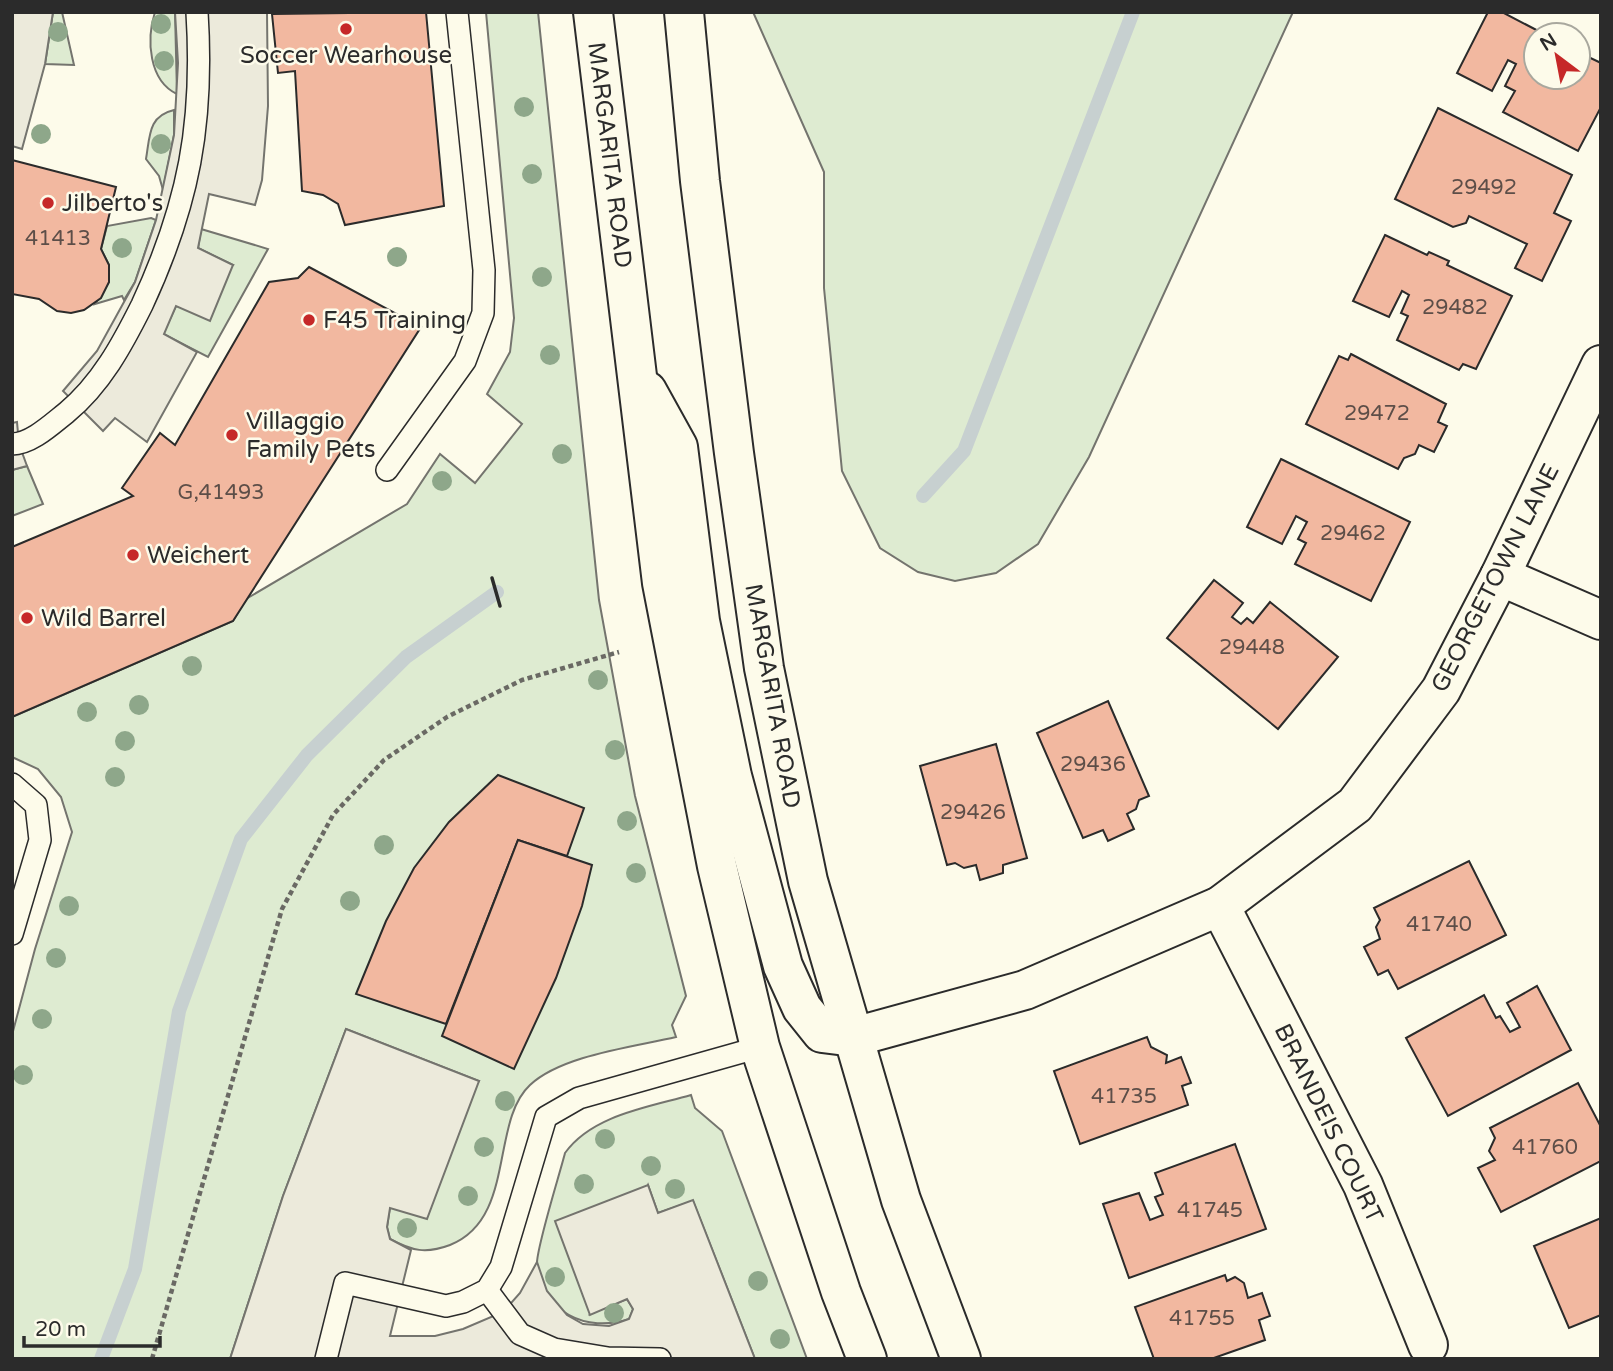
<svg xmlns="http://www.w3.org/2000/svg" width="1613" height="1371" viewBox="0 0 1613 1371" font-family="'Varela Round',sans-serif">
<rect width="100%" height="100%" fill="#fdfbea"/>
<g fill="#deebd1" stroke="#74746e" stroke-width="2">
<polygon points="53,12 62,12 74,65 45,64"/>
<path d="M155,12H175L177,94C149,81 146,40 155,12Z"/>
<path d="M486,12H538L599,600L635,796L686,996L672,1025L676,1037C634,1047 562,1055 530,1085C490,1122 516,1219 450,1245C426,1254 412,1251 390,1239L387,1227L390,1207L479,1081L346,1029L283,1196L230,1359H12V1035L35,949L72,832L61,797L38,769L12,757V717L233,621L246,599L407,504L440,454L475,483L522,424L487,394L510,352L514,318Z"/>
<polygon points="753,12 1293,12 1089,457 1038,544 996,573 955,581 918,572 880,548 842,471 824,288 824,172"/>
<path d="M174,110V135L163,190L159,176L146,159C150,136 148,116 174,110Z"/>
<polygon points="151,218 156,220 135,282 124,300 122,296 95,304 109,282 109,265 101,249 107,226"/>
<polygon points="201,229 268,249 208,357 163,334 176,306 233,265 198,248"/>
<polygon points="27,466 43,504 12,516 12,470"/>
<path d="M691,1095L695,1108L722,1131L807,1359H755L693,1201L658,1213L648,1185L590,1314L627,1299L633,1309L629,1319C586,1333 543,1313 537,1264C536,1249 560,1173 565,1153C592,1115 649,1107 691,1095Z"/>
</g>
<g fill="#eceadb" stroke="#74746e" stroke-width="2">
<polygon points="12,12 53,12 45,64 22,149 12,146"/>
<polygon points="175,12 267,12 268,106 262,180 255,205 209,194 198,248 233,265 210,321 176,306 164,334 197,352 147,442 115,418 103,431 63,391 97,351 135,282 156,220 174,135 178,63"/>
<polygon points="17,422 19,444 27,466 12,470 12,423"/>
<polygon points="346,1029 479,1081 427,1219 390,1208 387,1227 390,1239 411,1250 390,1336 435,1336 463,1329 503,1312 520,1293 537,1262 547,1291 567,1315 583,1324 609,1326 629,1319 633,1309 627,1299 590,1315 555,1221 648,1185 658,1213 693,1200 755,1359 230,1359 283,1196"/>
</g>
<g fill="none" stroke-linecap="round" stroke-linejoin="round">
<g stroke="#c7d0d0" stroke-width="14">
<polyline points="923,496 964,451 1133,12"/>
<polyline points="101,1359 135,1269 179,1011 241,839 307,755 406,657 497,592"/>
</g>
</g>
<g fill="#f2b8a0" stroke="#2b2b2b" stroke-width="2">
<polygon points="426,12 444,206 345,225 338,204 323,195 302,191 295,71 278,73 272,14"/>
<polygon points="1488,12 1502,12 1546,35 1536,35 1536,77 1578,77 1578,52 1601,63 1601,107 1578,151 1503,112 1515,91 1505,86 1516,64 1508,60 1492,91 1457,73"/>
<polygon points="1438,108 1572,175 1554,213 1571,221 1542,281 1515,268 1527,244 1469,216 1466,223 1453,227 1395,199"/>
<polygon points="12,160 116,187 101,249 109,265 109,282 101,298 84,310 71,313 57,311 39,299 12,294"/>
<polygon points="1385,235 1427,255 1429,252 1449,261 1447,265 1512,296 1476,369 1463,364 1459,370 1397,340 1408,316 1401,313 1409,295 1402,291 1389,317 1353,301"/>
<polygon points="309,267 421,327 233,621 12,717 12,547 133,496 122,488 160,433 175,445 269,282 298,278"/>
<polygon points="1351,354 1446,404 1438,422 1447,426 1434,452 1419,445 1415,454 1404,458 1398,469 1306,424 1339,356 1348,360"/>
<polygon points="1281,459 1410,522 1371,601 1295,564 1306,543 1298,539 1307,522 1296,516 1282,544 1247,527"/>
<polygon points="1214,580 1243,603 1232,617 1241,624 1247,618 1253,623 1270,602 1338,657 1278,729 1167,638"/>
<polygon points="1108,701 1149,796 1139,800 1136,809 1127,814 1134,829 1108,841 1103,830 1083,838 1037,733"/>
<polygon points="996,744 1027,858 1003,865 1003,873 980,880 976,865 964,868 955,863 947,865 920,766"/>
<polygon points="498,775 584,808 567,856 518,840 446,1024 356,994 386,921 414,868 449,822"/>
<polygon points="518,840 592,865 582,906 556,978 514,1069 442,1036"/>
<polygon points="1469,861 1506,935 1398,989 1388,970 1378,975 1364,947 1380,939 1376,927 1380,920 1374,908"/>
<polygon points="1537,986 1571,1050 1448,1116 1406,1038 1484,995 1496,1018 1500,1016 1510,1032 1520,1027 1507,1003"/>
<polygon points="1147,1037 1151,1047 1167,1055 1166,1063 1181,1057 1191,1083 1182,1086 1188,1105 1080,1144 1054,1071"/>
<polygon points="1578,1083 1601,1127 1601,1161 1501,1212 1478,1168 1495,1160 1489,1151 1495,1138 1490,1128"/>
<polygon points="1235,1144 1266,1229 1129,1278 1103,1204 1139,1193 1150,1220 1163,1215 1155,1197 1163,1194 1155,1173"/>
<polygon points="1601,1218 1601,1315 1569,1328 1534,1246"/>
<polygon points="1225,1275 1227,1281 1235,1277 1244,1283 1248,1298 1262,1293 1270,1316 1259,1320 1265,1340 1211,1359 1154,1359 1135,1307"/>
</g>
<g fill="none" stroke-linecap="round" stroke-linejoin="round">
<g stroke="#2b2b2b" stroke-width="24">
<g id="service">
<path d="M12,444C31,444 52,424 66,413C101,384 122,345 142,305C189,204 204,123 197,12"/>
<polyline points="387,470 465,361 483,313 484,270 457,12"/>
<polyline points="12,784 36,805 40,840 12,934"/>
<polyline points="487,1290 520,1334 554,1349 608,1358 660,1359"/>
<polyline points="326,1359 345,1283 446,1306 463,1302 487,1290 501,1267 546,1117 579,1098 760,1047"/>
</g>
</g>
<g stroke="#2b2b2b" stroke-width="42">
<g id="minor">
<polyline points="1500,576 1601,620"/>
<polyline points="1220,906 1363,1185 1428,1345"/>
<polyline points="854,1037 1025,990 1220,906 1355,805 1441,690 1500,576 1601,365"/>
</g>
</g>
<g stroke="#2b2b2b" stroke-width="42">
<g id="secondary">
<polyline points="593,12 662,583 717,866 760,1047 841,1292 867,1359"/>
<polyline points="684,12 700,181 734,453 764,668 808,881 901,1200 961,1359"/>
<polyline points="647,391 678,447 700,621 732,776 783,966 802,1008 822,1033 854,1037"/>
</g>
</g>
<polyline stroke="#6a6964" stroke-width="4.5" stroke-dasharray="5 3.5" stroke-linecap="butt" points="152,1359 282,909 333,815 384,760 447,717 522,680 619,652"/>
<use href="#service" stroke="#fdfbea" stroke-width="21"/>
<use href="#minor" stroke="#fdfbea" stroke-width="38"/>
<use href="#secondary" stroke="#fdfbea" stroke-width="38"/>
<polyline stroke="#2b2b2b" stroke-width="3.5" points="492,578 500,606"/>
</g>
<g fill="#8ea78a">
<circle cx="161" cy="24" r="10"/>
<circle cx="58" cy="32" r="10"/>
<circle cx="164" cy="61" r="10"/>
<circle cx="524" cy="107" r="10"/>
<circle cx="41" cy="134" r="10"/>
<circle cx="161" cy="144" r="10"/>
<circle cx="532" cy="174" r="10"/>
<circle cx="122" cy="248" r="10"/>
<circle cx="397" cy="257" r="10"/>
<circle cx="542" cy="277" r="10"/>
<circle cx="550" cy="355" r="10"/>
<circle cx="562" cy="454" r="10"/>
<circle cx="442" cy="481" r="10"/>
<circle cx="192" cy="666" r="10"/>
<circle cx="598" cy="680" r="10"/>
<circle cx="139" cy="705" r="10"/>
<circle cx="87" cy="712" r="10"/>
<circle cx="125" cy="741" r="10"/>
<circle cx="615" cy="750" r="10"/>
<circle cx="115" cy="777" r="10"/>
<circle cx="627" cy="821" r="10"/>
<circle cx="384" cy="845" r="10"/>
<circle cx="636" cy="873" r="10"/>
<circle cx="350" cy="901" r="10"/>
<circle cx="69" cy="906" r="10"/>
<circle cx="56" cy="958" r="10"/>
<circle cx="42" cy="1019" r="10"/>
<circle cx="23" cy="1075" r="10"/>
<circle cx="505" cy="1101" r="10"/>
<circle cx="605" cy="1139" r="10"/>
<circle cx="484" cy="1147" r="10"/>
<circle cx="651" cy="1166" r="10"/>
<circle cx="584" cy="1184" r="10"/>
<circle cx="675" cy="1189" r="10"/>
<circle cx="468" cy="1196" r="10"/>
<circle cx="407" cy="1228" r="10"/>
<circle cx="555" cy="1277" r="10"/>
<circle cx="758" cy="1281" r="10"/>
<circle cx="614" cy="1313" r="10"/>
<circle cx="780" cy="1339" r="10"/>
</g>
<g fill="#c62828" stroke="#fdfbea" stroke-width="2.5">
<circle cx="346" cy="29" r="7"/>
<circle cx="48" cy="203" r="7"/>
<circle cx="309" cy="320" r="7"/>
<circle cx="232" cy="435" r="7"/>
<circle cx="133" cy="555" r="7"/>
<circle cx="27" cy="618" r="7"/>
</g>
<g text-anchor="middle" stroke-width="5" stroke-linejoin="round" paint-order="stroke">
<g font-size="21" fill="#5d4e48">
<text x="1484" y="194">29492</text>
<text x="58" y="245">41413</text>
<text x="1455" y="314">29482</text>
<text x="1377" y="420">29472</text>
<text x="221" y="499">G,41493</text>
<text x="1353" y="540">29462</text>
<text x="1252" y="654">29448</text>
<text x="1093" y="771">29436</text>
<text x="973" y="819">29426</text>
<text x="1439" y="931">41740</text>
<text x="1124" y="1103">41735</text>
<text x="1545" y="1154">41760</text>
<text x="1210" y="1217">41745</text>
<text x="1202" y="1325">41755</text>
</g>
<g font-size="24" fill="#2b2b2b" stroke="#fdfbea" text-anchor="start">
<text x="346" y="63" text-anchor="middle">Soccer Wearhouse</text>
<text x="62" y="211">Jilberto's</text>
<text x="323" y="328">F45 Training</text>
<text x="246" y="429">Villaggio<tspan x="246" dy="28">Family Pets</tspan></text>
<text x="147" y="563">Weichert</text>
<text x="41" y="626">Wild Barrel</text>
</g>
<g font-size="24" fill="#2b2b2b" stroke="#fdfbea">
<text transform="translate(610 155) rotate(83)" y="8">MARGARITA ROAD</text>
<text transform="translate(1495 578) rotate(-63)" y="8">GEORGETOWN LANE</text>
<text transform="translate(773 696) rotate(80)" y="8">MARGARITA ROAD</text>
<text transform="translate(1329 1123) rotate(64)" y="8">BRANDEIS COURT</text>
</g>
</g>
<rect width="1613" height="1371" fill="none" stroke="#2b2b2b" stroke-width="28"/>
<g transform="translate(1557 56) rotate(328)"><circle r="33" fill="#fdfbea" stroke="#a9a89e" stroke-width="2"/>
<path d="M0-5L12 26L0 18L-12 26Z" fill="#c62828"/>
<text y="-10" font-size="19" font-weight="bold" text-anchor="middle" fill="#2b2b2b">N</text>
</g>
<path d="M24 1336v10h136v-10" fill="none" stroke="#2b2b2b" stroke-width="3.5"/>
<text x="35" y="1336" font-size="21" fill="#2b2b2b" stroke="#fdfbea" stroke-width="5" paint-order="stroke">20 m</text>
</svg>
